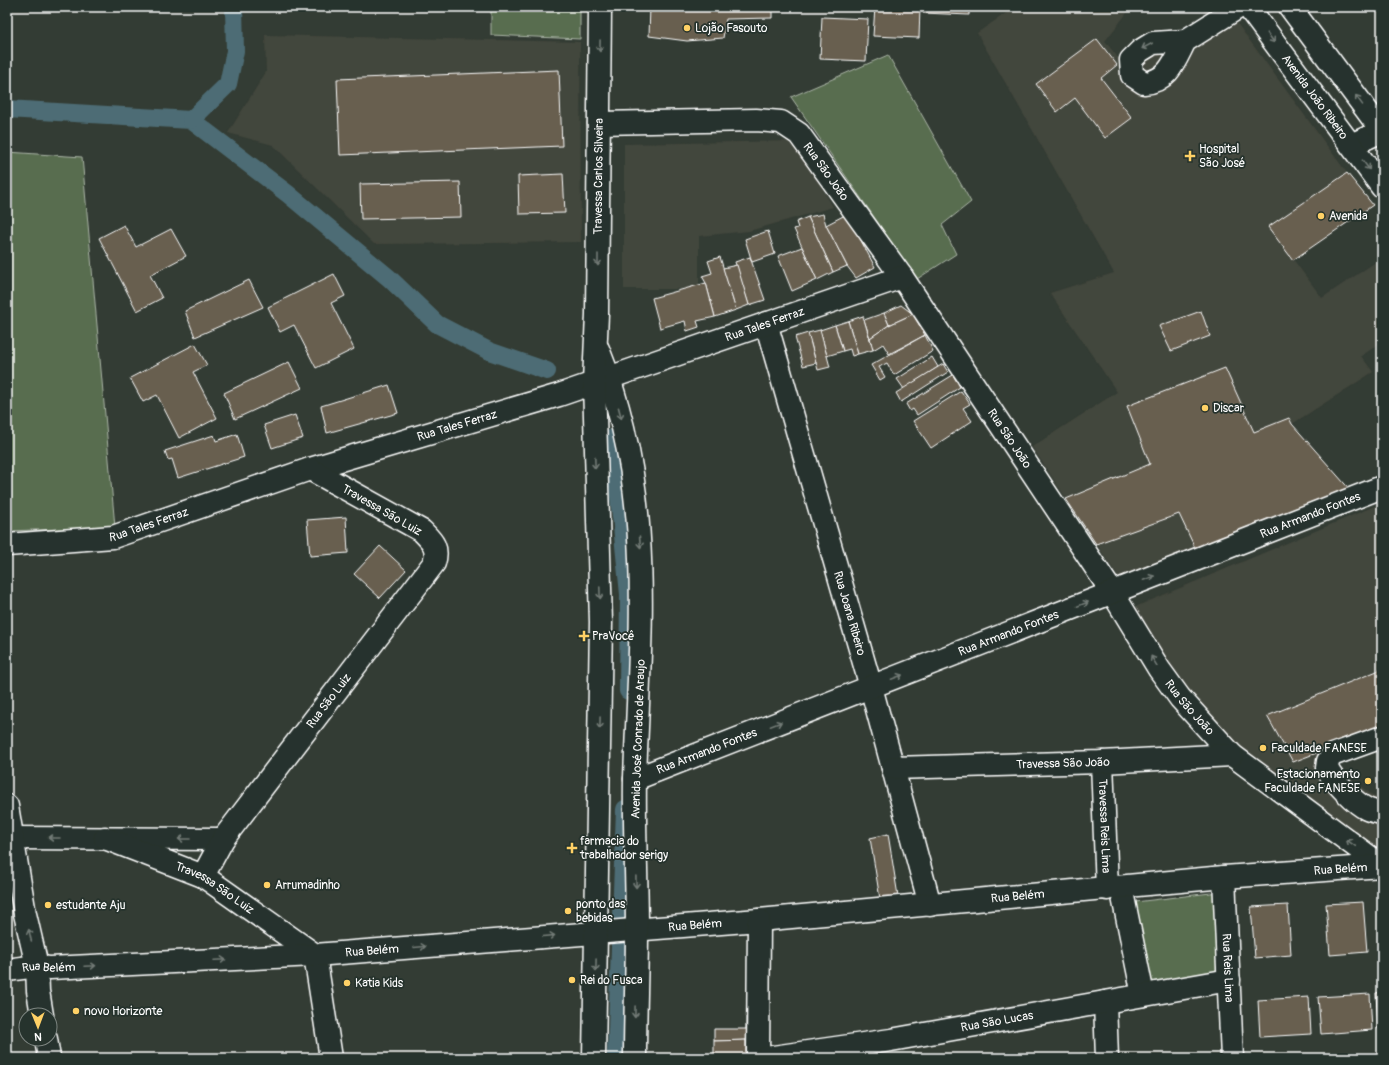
<svg xmlns="http://www.w3.org/2000/svg" width="1389" height="1065" viewBox="0 0 1389 1065" font-family="Pangolin,sans-serif">
<rect width="100%" height="100%" fill="#333c34"/>
<filter id="ink" filterUnits="userSpaceOnUse"><feTurbulence type="fractalNoise" baseFrequency=".025" numOctaves="2"/><feDisplacementMap in="SourceGraphic" scale="8" xChannelSelector="R" yChannelSelector="G"/><feConvolveMatrix kernelMatrix="1 2 1 2 8 2 1 2 1" color-interpolation-filters="sRGB"/></filter>
<g filter="url(#ink)">
<g fill="#43463c" fill-rule="evenodd">
<path d="M1015,7H1122L1126,12L1133,7H1140L1127,13L1105,41L1122,63L1148,42L1187,27L1198,36L1215,25L1200,7H1225L1347,173L1269,227L1322,298L1382,258V342L1361,356L1373,372L1292,424L1352,492L1119,578L1032,447L1117,392L1050,293L1114,273L977,33ZM1097,39L1117,65L1101,78L1132,118L1105,138L1075,98L1057,112L1036,84Z"/>
<polygon points="265,35 580,42 581,242 374,244 273,145 228,133 266,72"/>
<polygon points="795,141 833,207 749,231 699,236 699,289 624,289 624,144"/>
<polygon points="1382,503 1382,669 1267,716 1293,762 1382,728 1325,760 1382,802 1382,854 1287,787 1213,726 1183,690 1135,607"/>
</g>
<g fill="#596d50" stroke="#acb6a8">
<polygon points="491,7 580,7 580,39 491,35"/>
<polygon points="888,55 971,202 942,225 956,254 917,279 791,97"/>
<polygon points="7,152 82,157 115,527 7,531"/>
<polygon points="1219,892 1227,980 1138,991 1127,903"/>
</g>
<g fill="none" stroke-linecap="round" stroke-linejoin="round">
<g stroke="#4d6c74" stroke-width="18">
<polyline points="7,109 191,120 288,194 389,278 437,324 489,351 547,371"/>
<polyline points="191,120 228,84 235,51 234,7"/>
<polyline points="613,438 629,594 628,691"/>
<polyline points="616,1058 625,809"/>
</g>
</g>
<g fill="#675f50" stroke="#fff">
<polygon points="650,7 772,7 772,18 726,19 723,38 687,41 649,36"/>
<polygon points="875,7 920,7 919,38 873,36"/>
<polygon points="924,7 969,7 969,15 923,13"/>
<polygon points="822,17 868,19 866,61 820,59"/>
<polygon points="1097,39 1117,65 1101,78 1132,118 1105,138 1075,98 1057,112 1036,84"/>
<polygon points="559,70 562,146 340,155 337,79"/>
<polygon points="1347,173 1373,205 1293,260 1268,227"/>
<polygon points="563,174 565,213 519,214 518,176"/>
<polygon points="460,182 461,217 361,219 360,184"/>
<polygon points="823,214 826,225 847,266 833,272 808,217"/>
<polygon points="847,214 875,267 856,278 847,266 826,225"/>
<polygon points="808,217 833,272 817,280 794,229 798,228 796,222"/>
<polygon points="124,225 136,247 171,229 186,256 150,275 162,298 137,311 99,238"/>
<polygon points="768,231 775,254 752,262 745,239"/>
<polygon points="802,247 817,280 792,291 778,256"/>
<polygon points="720,257 736,310 715,317 706,283 702,276 712,273 708,261"/>
<polygon points="750,257 765,300 749,305 735,262"/>
<polygon points="737,265 749,305 736,310 723,268"/>
<polygon points="334,274 345,296 331,303 354,349 316,368 294,325 280,332 268,307"/>
<polygon points="249,280 263,307 195,337 185,311"/>
<polygon points="706,283 715,317 697,321 699,327 687,331 685,321 660,328 652,298"/>
<polygon points="901,305 913,314 889,325 884,313"/>
<polygon points="1201,311 1210,336 1171,351 1159,326"/>
<polygon points="884,313 889,325 870,338 864,320"/>
<polygon points="913,314 925,335 889,354 883,344 873,350 870,338 889,325"/>
<polygon points="863,316 873,350 858,354 848,321"/>
<polygon points="848,321 858,354 852,356 850,349 843,351 835,325"/>
<polygon points="835,325 843,351 827,356 820,330"/>
<polygon points="820,330 830,367 818,370 808,333"/>
<polygon points="808,333 816,363 803,366 795,337"/>
<polygon points="925,335 933,351 894,375 887,363 879,367 885,377 880,380 871,365"/>
<polygon points="195,344 207,365 193,372 217,418 179,438 157,395 143,402 130,378"/>
<polygon points="932,357 938,367 904,389 897,379"/>
<polygon points="289,362 302,388 235,419 224,393"/>
<polygon points="943,364 948,372 901,402 896,393"/>
<polygon points="1225,368 1254,432 1289,418 1292,424 1352,492 1196,550 1179,514 1096,544 1066,499 1150,464 1127,406"/>
<polygon points="953,375 960,387 917,415 913,409 910,411 906,404"/>
<polygon points="389,385 398,413 327,433 321,406"/>
<polygon points="961,391 970,404 963,408 972,421 931,448 913,421"/>
<polygon points="295,415 303,438 272,448 264,425"/>
<polygon points="237,434 244,457 178,478 172,459 168,460 165,451 214,435 216,441"/>
<polygon points="346,517 348,553 310,556 307,520"/>
<polygon points="380,546 406,570 380,598 354,574"/>
<polygon points="1382,669 1382,728 1293,762 1267,716"/>
<polygon points="888,834 898,896 880,899 870,838"/>
<polygon points="1363,902 1367,952 1330,955 1326,904"/>
<polygon points="1288,905 1291,955 1255,958 1251,907"/>
<polygon points="1382,992 1382,1029 1378,1029 1376,993"/>
<polygon points="1370,994 1372,1030 1321,1034 1318,997"/>
<polygon points="1309,997 1311,1034 1260,1037 1258,1000"/>
<polygon points="746,1017 754,1017 755,1040 714,1041 714,1029 746,1029"/>
<polygon points="746,1040 746,1058 714,1058 714,1041"/>
</g>
<g fill="none" stroke-linecap="round" stroke-linejoin="round">
<g stroke="#fff" stroke-width="25">
<g id="minor">
<path d="M1185,41C1175,60 1169,81 1144,83L1132,75L1131,60L1140,51L1153,43L1185,41L1239,7"/>
<path id="s1" d="M599,123L756,120L781,122L799,134L902,277L1112,592L1159,669L1180,698L1232,755L1382,866"/>
<polyline points="1351,145 1382,131"/>
<path id="s2" d="M766,323L871,687L930,905"/>
<path id="s3" d="M7,545L113,537L310,469L559,395L902,277"/>
<path d="M1382,737L1332,755L1328,761L1327,768C1331,779 1356,804 1367,809C1371,811 1377,812 1382,813"/>
<path id="s4" d="M1102,762L1107,889"/>
<path id="s5" d="M893,768L1102,762L1232,755"/>
<path id="s6" d="M635,779L1382,487"/>
<polyline points="7,838 223,839"/>
<path id="s7" d="M105,838L203,876L315,955L331,1058"/>
<path id="s8" d="M203,876L223,839L434,563C439,547 432,541 422,531L310,469"/>
<path id="s9" d="M1224,877L1232,1058"/>
<polyline points="1121,887 1143,995"/>
<path id="s10" d="M7,970L37,966L50,968L315,955L759,920L1224,877L1382,866"/>
<polyline points="1105,1002 1107,1058"/>
<polyline points="758,1058 759,920"/>
<path id="s11" d="M766,1058L891,1040L1229,980"/>
</g>
</g>
<g stroke="#fff" stroke-width="25">
<g id="major">
<path id="s12" d="M1248,7L1382,187"/>
<polyline points="1290,7 1382,131"/>
<path d="M598,349C656,491 640,629 635,778C634,828 637,879 637,929C637,972 635,1015 635,1058"/>
<polyline points="7,806 25,914 37,966 38,991 42,1015"/>
<polyline points="46,1039 49,1058"/>
<path id="s13" d="M594,1058L601,622L594,382L597,314L600,7"/>
</g>
</g>
<use href="#minor" stroke="#26332d" stroke-width="22"/>
<use href="#major" stroke="#26332d" stroke-width="22"/>
</g>
<defs><path id="oneway-shaft" d="M-6 0H5M1.5-3L5.5 0L1.5 3" fill="none" stroke-width="1.6" stroke-linecap="round" stroke-linejoin="round"/></defs>
<g stroke="#727a76">
<use href="#oneway-shaft" transform="translate(1271 38) rotate(53)"/>
<use href="#oneway-shaft" transform="translate(600 46) rotate(91)"/>
<use href="#oneway-shaft" transform="translate(1147 46) rotate(152)"/>
<use href="#oneway-shaft" transform="translate(1359 100) rotate(-126)"/>
<use href="#oneway-shaft" transform="translate(1366 165) rotate(53)"/>
<use href="#oneway-shaft" transform="translate(598 260) rotate(90)"/>
<use href="#oneway-shaft" transform="translate(620 413) rotate(75)"/>
<use href="#oneway-shaft" transform="translate(595 463) rotate(88)"/>
<use href="#oneway-shaft" transform="translate(640 542) rotate(85)"/>
<use href="#oneway-shaft" transform="translate(1149 578) rotate(-21)"/>
<use href="#oneway-shaft" transform="translate(600 593) rotate(88)"/>
<use href="#oneway-shaft" transform="translate(1083 604) rotate(-21)"/>
<use href="#oneway-shaft" transform="translate(1154 661) rotate(-121)"/>
<use href="#oneway-shaft" transform="translate(897 677) rotate(-21)"/>
<use href="#oneway-shaft" transform="translate(600 723) rotate(91)"/>
<use href="#oneway-shaft" transform="translate(776 724) rotate(-21)"/>
<use href="#oneway-shaft" transform="translate(54 838) rotate(-180)"/>
<use href="#oneway-shaft" transform="translate(184 839) rotate(-180)"/>
<use href="#oneway-shaft" transform="translate(1351 843) rotate(-144)"/>
<use href="#oneway-shaft" transform="translate(636 882) rotate(89)"/>
<use href="#oneway-shaft" transform="translate(30 935) rotate(-103)"/>
<use href="#oneway-shaft" transform="translate(549 936) rotate(-5)"/>
<use href="#oneway-shaft" transform="translate(420 947) rotate(-5)"/>
<use href="#oneway-shaft" transform="translate(220 960) rotate(-3)"/>
<use href="#oneway-shaft" transform="translate(596 965) rotate(91)"/>
<use href="#oneway-shaft" transform="translate(90 966) rotate(-3)"/>
<use href="#oneway-shaft" transform="translate(635 1012) rotate(91)"/>
</g>
</g>
<g fill="#ffd166" stroke="#26332d" stroke-width="1.5">
<circle cx="687" cy="28" r="4"/>
<path d="M1188 150h4v4h4v4h-4v4h-4v-4h-4v-4h4z"/>
<circle cx="1321" cy="216" r="4"/>
<circle cx="1205" cy="408" r="4"/>
<path d="M582 630h4v4h4v4h-4v4h-4v-4h-4v-4h4z"/>
<circle cx="1263" cy="748" r="4"/>
<circle cx="1368" cy="781" r="4"/>
<path d="M570 842h4v4h4v4h-4v4h-4v-4h-4v-4h4z"/>
<circle cx="267" cy="885" r="4"/>
<circle cx="48" cy="905" r="4"/>
<circle cx="568" cy="911" r="4"/>
<circle cx="572" cy="980" r="4"/>
<circle cx="347" cy="983" r="4"/>
<circle cx="76" cy="1011" r="4"/>
</g>
<g text-anchor="middle" stroke-width="3.5" stroke-linejoin="round" paint-order="stroke">
<g font-size="12" fill="#fff" stroke="#26332d" text-anchor="start">
<text x="695" y="32">Lojão Fasouto</text>
<text x="1199" y="153">Hospital<tspan x="1199" dy="14">São José</tspan></text>
<text x="1329" y="220">Avenida</text>
<text x="1213" y="412">Discar</text>
<text x="592" y="640">PraVocê</text>
<text x="1271" y="752">Faculdade FANESE</text>
<text x="1360" y="778" text-anchor="end">Estacionamento<tspan x="1360" dy="14">Faculdade FANESE</tspan></text>
<text x="580" y="845">farmacia do<tspan x="580" dy="14">trabalhador serigy</tspan></text>
<text x="275" y="889">Arrumadinho</text>
<text x="576" y="908">ponto das<tspan x="576" dy="14">bebidas</tspan></text>
<text x="56" y="909">estudante Aju</text>
<text x="580" y="984">Rei do Fusca</text>
<text x="355" y="987">Katia Kids</text>
<text x="84" y="1015">novo Horizonte</text>
</g>
<g font-size="12" fill="#fff" stroke="#26332d">
<text dy="4" stroke="none"><textPath href="#s12" startOffset="112">Avenida João Ribeiro</textPath></text>
<text dy="4" stroke="none"><textPath href="#s1" startOffset="250">Rua São João</textPath></text>
<text dy="4" stroke="none"><textPath href="#s13" startOffset="882">Travessa Carlos Silveira</textPath></text>
<text dy="4" stroke="none"><textPath href="#s3" startOffset="792">Rua Tales Ferraz</textPath></text>
<text dy="4" stroke="none"><textPath href="#s3" startOffset="468">Rua Tales Ferraz</textPath></text>
<text dy="4" stroke="none"><textPath href="#s1" startOffset="574">Rua São João</textPath></text>
<text transform="translate(382 510) rotate(30)" y="4">Travessa São Luiz</text>
<text dy="4" stroke="none"><textPath href="#s6" startOffset="725">Rua Armando Fontes</textPath></text>
<text dy="4" stroke="none"><textPath href="#s3" startOffset="144">Rua Tales Ferraz</textPath></text>
<text dy="4" stroke="none"><textPath href="#s2" startOffset="302">Rua Joana Ribeiro</textPath></text>
<text dy="4" stroke="none"><textPath href="#s6" startOffset="401">Rua Armando Fontes</textPath></text>
<text dy="4" stroke="none"><textPath href="#s8" startOffset="216">Rua São Luiz</textPath></text>
<text dy="4" stroke="none"><textPath href="#s1" startOffset="898">Rua São João</textPath></text>
<text transform="translate(638 739) rotate(-88)" y="4">Avenida José Conrado de Araujo</text>
<text dy="4" stroke="none"><textPath href="#s6" startOffset="77">Rua Armando Fontes</textPath></text>
<text dy="4" stroke="none"><textPath href="#s5" startOffset="170">Travessa São João</textPath></text>
<text dy="4" stroke="none"><textPath href="#s4" startOffset="64">Travessa Reis Lima</textPath></text>
<text dy="4" stroke="none"><textPath href="#s10" startOffset="1338">Rua Belém</textPath></text>
<text dy="4" stroke="none"><textPath href="#s7" startOffset="121">Travessa São Luiz</textPath></text>
<text dy="4" stroke="none"><textPath href="#s10" startOffset="1014">Rua Belém</textPath></text>
<text dy="4" stroke="none"><textPath href="#s10" startOffset="690">Rua Belém</textPath></text>
<text dy="4" stroke="none"><textPath href="#s10" startOffset="366">Rua Belém</textPath></text>
<text dy="4" stroke="none"><textPath href="#s10" startOffset="42">Rua Belém</textPath></text>
<text dy="4" stroke="none"><textPath href="#s9" startOffset="91">Rua Reis Lima</textPath></text>
<text dy="4" stroke="none"><textPath href="#s11" startOffset="234">Rua São Lucas</textPath></text>
</g>
</g>
<rect width="1389" height="1065" fill="none" stroke="#26332d" stroke-width="24"/>
<rect x="12" y="12" width="1365" height="1041" fill="none" stroke="#fff" stroke-width="1.5" filter="url(#ink)"/>
<g transform="translate(38 1027) rotate(179)"><circle r="19" fill="#26332d" stroke="#7d8581"/>
<path d="M0-3L7 15L0 10L-7 15Z" fill="#ffd166"/>
<text y="-6" font-size="11" font-weight="bold" text-anchor="middle" fill="#ffffff">N</text>
</g>
</svg>
